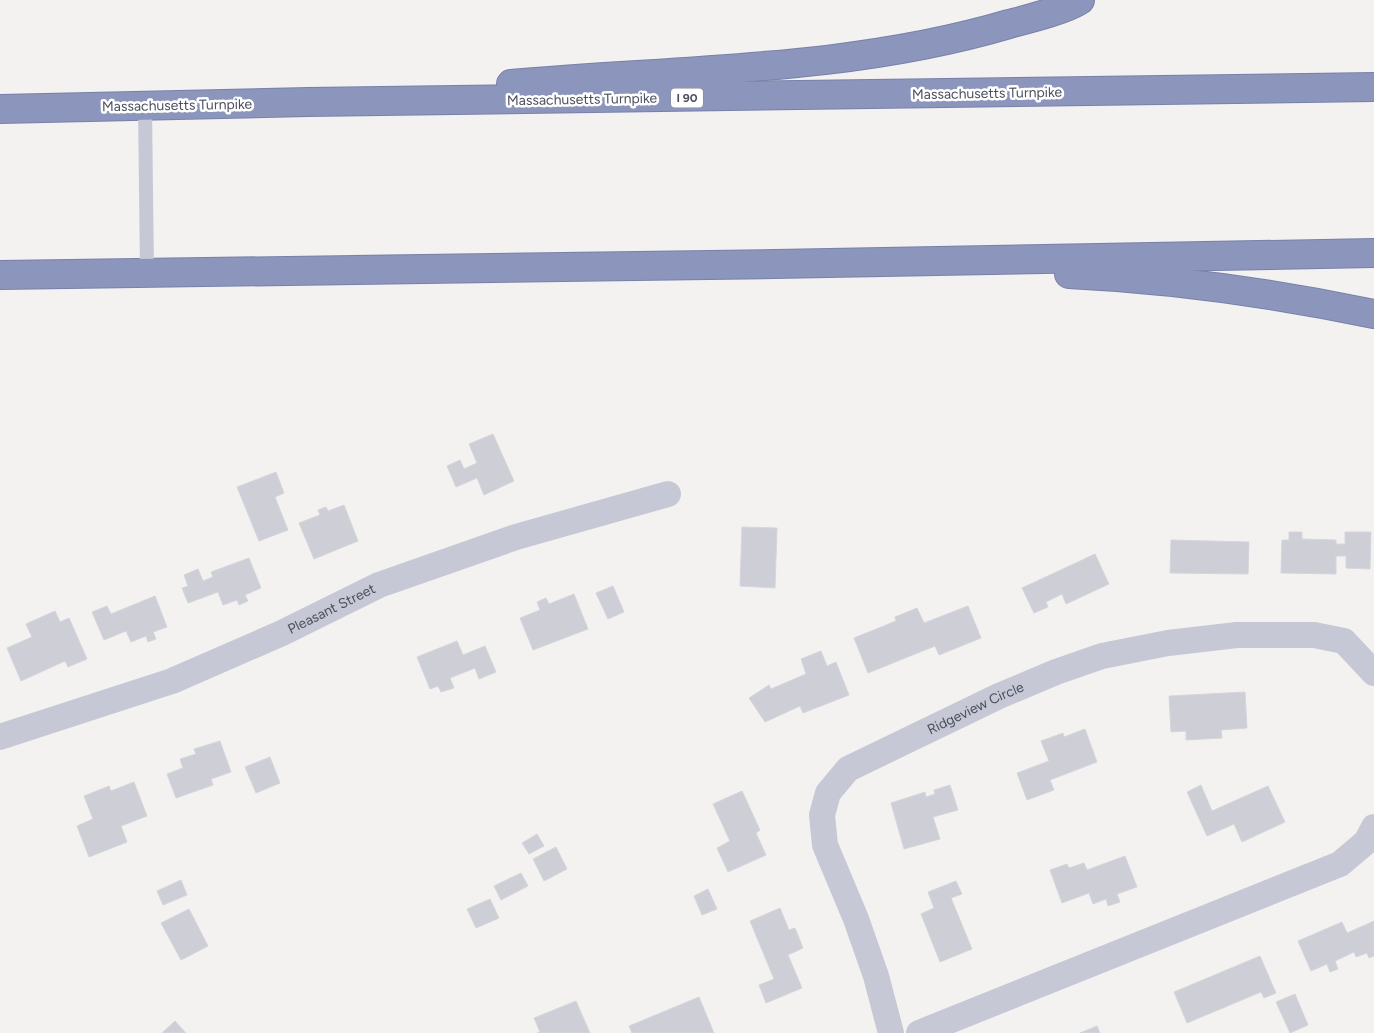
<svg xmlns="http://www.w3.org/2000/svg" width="1374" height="1033" viewBox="0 0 1374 1033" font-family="Figtree,sans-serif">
<rect width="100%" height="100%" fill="#f3f2f1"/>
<g fill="#cecfd6" stroke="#d5d6dc">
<polygon points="493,434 514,481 484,495 477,478 456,487 447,466 460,460 464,469 477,463 469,444"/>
<polygon points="276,472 284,493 275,497 288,530 259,541 237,487"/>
<polygon points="344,505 358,541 314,559 299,523 320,515 318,510 326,507 328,511"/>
<polygon points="742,527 777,528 775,588 740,586"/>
<polygon points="1289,532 1302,532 1302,539 1336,540 1336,544 1345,544 1345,532 1371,532 1370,569 1346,568 1346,556 1336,556 1336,574 1281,573 1282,540 1289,540"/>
<polygon points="1171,540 1249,542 1248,574 1170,573"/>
<polygon points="1095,554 1109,584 1066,604 1062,594 1046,602 1048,607 1034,613 1022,588"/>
<polygon points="249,558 261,588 245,595 248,601 239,605 237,600 223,605 218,592 188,603 182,588 188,586 184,575 198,569 203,581 213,577 211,572"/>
<polygon points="613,586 624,612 608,619 596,593"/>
<polygon points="574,594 588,629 533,650 520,618 540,610 537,602 546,598 549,604"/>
<polygon points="155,596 167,627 153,632 156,639 148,642 146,636 131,642 126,631 104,640 92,612 107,606 111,614"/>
<polygon points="968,606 981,638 939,655 935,646 868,673 854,638 896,621 895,617 917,608 924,623"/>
<polygon points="55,611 60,622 69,618 87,659 68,667 65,661 21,681 7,648 32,637 26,624"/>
<polygon points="457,641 463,655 485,646 496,672 479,679 475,668 450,678 454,688 441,692 438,686 430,689 417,657"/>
<polygon points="821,651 827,666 836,662 849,695 803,713 800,706 765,722 749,698 769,685 771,689 806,674 801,659"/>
<polygon points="1245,692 1247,728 1221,730 1222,738 1186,740 1186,731 1171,732 1169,696"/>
<polygon points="1085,729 1097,762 1050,780 1054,790 1027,800 1017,773 1049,761 1041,741 1063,733 1064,737"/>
<polygon points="220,741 231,772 211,779 213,785 176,798 167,774 183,768 180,759 196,754 194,749"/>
<polygon points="270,757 280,783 256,793 245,767"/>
<polygon points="134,782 147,816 121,826 127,842 89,857 77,826 93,819 84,796 109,786 111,791"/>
<polygon points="950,785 958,810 933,817 940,839 904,849 891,803 925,792 926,797 935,794 934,790"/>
<polygon points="1201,785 1212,811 1268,786 1285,822 1242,842 1234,824 1207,836 1187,792"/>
<polygon points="742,791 760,830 756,833 766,855 728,872 717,848 730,841 713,804"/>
<polygon points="537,834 544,846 529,854 522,843"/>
<polygon points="556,847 567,869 544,881 533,859"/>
<polygon points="1125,856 1137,887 1117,894 1120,902 1108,906 1106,899 1093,904 1089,893 1062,903 1050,870 1067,864 1069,868 1084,863 1087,870"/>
<polygon points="521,873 528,886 501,900 494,886"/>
<polygon points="181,880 187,895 163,905 157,891"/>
<polygon points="956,881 962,894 951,898 972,949 940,962 921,914 934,908 928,892"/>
<polygon points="708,889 717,909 702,915 694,896"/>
<polygon points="490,899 499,918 476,928 467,909"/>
<polygon points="780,908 789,930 795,928 803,948 788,955 802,988 766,1003 759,985 774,979 750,921"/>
<polygon points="189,909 208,946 181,960 161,923"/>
<polygon points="1374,921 1374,956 1369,958 1367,953 1356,957 1354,952 1335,961 1338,969 1330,972 1327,964 1311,971 1298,941 1342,922 1347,933"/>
<polygon points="1260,956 1276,993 1264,998 1261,992 1187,1023 1174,992"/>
<polygon points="1295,994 1308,1025 1290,1033 1276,1002"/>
<polygon points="699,997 714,1033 632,1033 629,1026"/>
<polygon points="576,1001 590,1033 537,1033 540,1032 534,1018"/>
<polygon points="175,1021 186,1033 162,1033"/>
<polygon points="1097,1026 1100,1033 1080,1033"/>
</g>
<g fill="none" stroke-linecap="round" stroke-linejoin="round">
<g stroke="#7781a9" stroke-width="30">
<g id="motorway">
<path d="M511,84C677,69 847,72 1009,24C1028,19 1065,10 1080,0"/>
<polyline points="0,109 308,102 1374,87"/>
<path d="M1069,274C1172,279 1273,293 1374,314"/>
<polyline points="0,275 775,264 1374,253"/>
</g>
</g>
<polyline stroke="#c6c9d5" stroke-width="14" points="145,106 147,272"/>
<g stroke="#c6c9d5" stroke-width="26">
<path id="s1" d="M0,737L172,681L282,633L379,585L516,537L668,494"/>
<path id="s2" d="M891,1033L876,976L856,919L825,845L822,815L828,793L848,769L999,696L1056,672L1102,656L1168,643L1237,635H1314L1344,641L1374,673"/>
<polyline points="919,1033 1340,864 1366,842 1374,827"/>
</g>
<use href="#motorway" stroke="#8c96bd" stroke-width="28"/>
</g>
<g text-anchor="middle" stroke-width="5" stroke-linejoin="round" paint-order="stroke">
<rect fill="#fff" stroke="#80848e" stroke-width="1" x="671" y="88.5" width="32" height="19" rx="4"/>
<g font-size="12" font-weight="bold" fill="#4a4f5e">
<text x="687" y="102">I 90</text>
</g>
<g font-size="14" fill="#4a4f5e" stroke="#fff">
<text transform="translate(987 93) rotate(-1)" y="5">Massachusetts Turnpike</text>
<text transform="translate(582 99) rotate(-1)" y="5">Massachusetts Turnpike</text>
<text transform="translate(177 105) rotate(-1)" y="5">Massachusetts Turnpike</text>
<text dy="5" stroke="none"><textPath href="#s1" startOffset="356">Pleasant Street</textPath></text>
<text dy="5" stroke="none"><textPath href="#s2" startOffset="425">Ridgeview Circle</textPath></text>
</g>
</g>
</svg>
